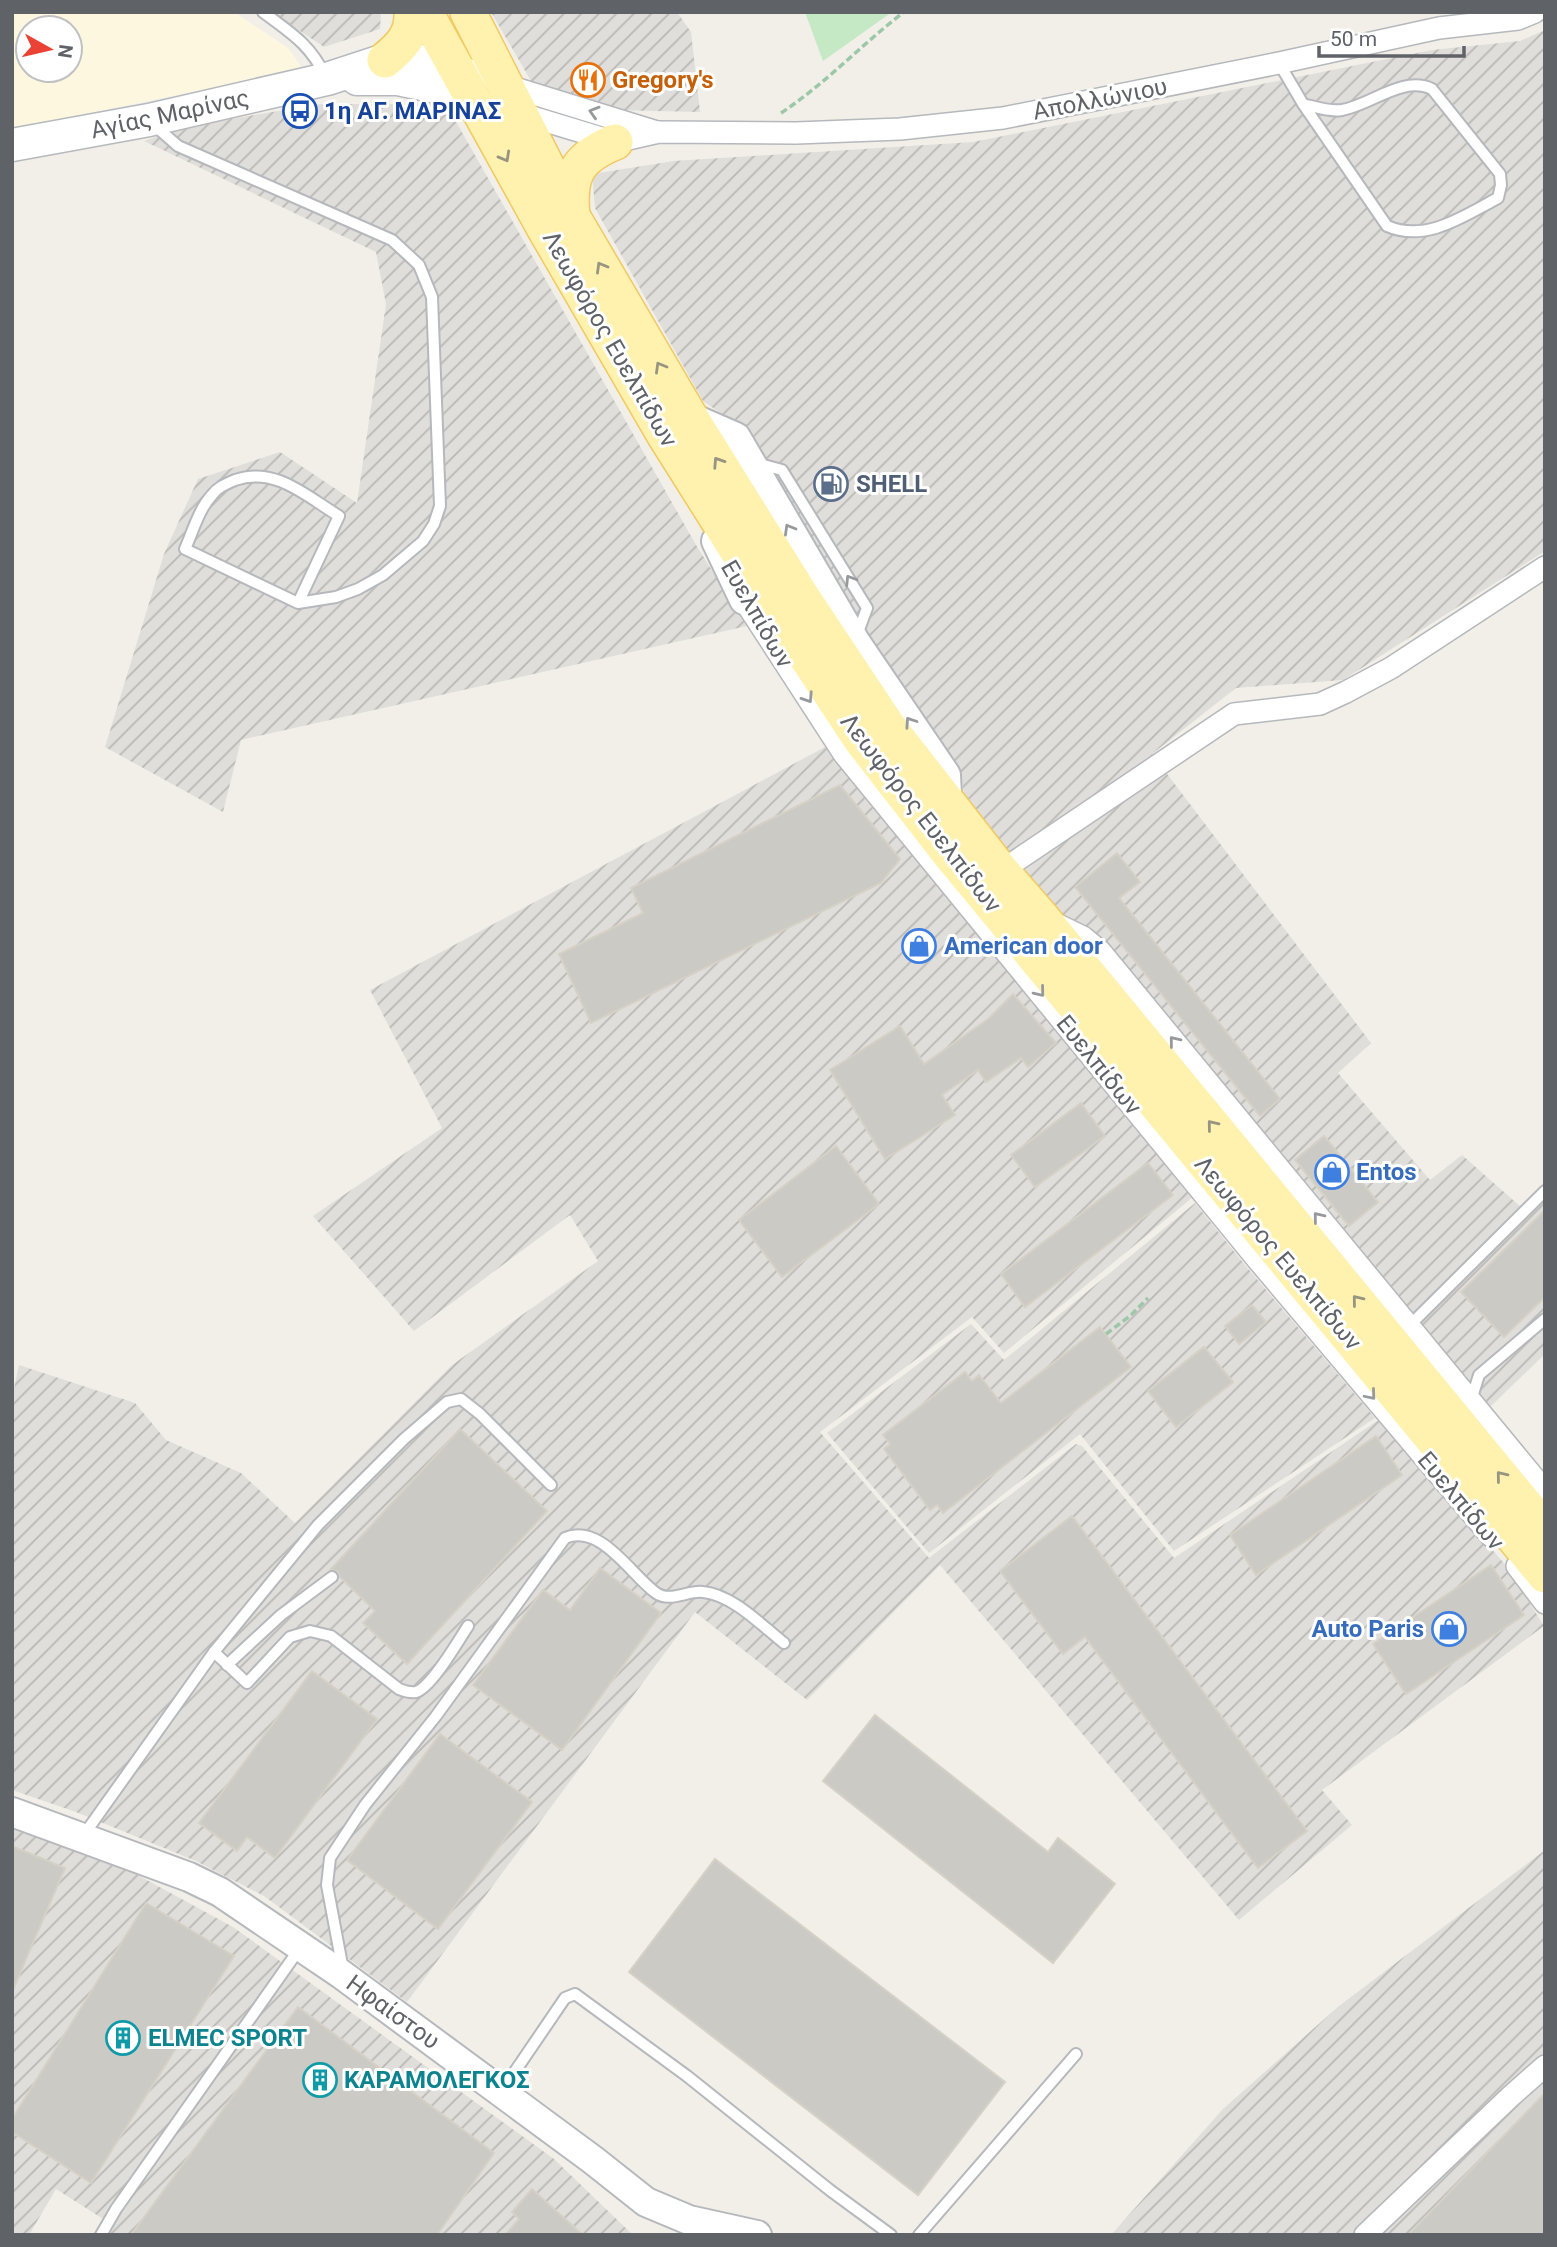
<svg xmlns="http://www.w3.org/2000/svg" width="1557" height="2247" viewBox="0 0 1557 2247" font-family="Roboto,sans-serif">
<defs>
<pattern id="industrial-furrows" width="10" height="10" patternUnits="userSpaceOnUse" patternTransform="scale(1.75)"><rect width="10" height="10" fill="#e0deda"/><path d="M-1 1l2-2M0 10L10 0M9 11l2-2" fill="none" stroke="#b9b8b5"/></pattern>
</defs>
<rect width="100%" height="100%" fill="#f1efe8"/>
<path fill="#fef7e0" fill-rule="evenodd" d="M12,12H234L288,48L303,69L12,129ZM28,28H70V70H28Z"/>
<g fill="url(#industrial-furrows)">
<polygon points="272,12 381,12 380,29 324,47"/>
<polygon points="491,12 677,12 691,32 700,112 611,110 534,86"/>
<polygon points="1545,30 1545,551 1343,680 1236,688 1152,754 1371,1043 1338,1073 1430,1180 1462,1155 1521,1207 1545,1182 1545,1354 1488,1409 965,803 961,772 856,629 738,425 703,401 595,208 592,174 674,161 973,142 1432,50 1520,41"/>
<polygon points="321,104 446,104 696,545 747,626 241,740 223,812 105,747 164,554 198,479 280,452 357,503 386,304 376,252 144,141 188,126"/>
<polygon points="842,738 1193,1197 1004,1353 972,1317 820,1432 929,1558 1076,1444 1082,1446 1174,1558 1380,1419 1508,1568 1544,1626 1322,1790 1352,1825 1239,1920 940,1565 807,1700 695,1612 407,2002 264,1896 196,1861 76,1812 12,1790 12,1398 19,1365 135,1403 166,1440 241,1473 295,1523 452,1365 598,1261 570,1215 414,1331 313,1216 442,1128 370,990"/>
<polygon points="1195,1203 1245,1265 1375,1418 1174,1551 1080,1434 929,1553 827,1433 971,1324 1004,1360"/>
<polygon points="12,1825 121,1866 233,1927 554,2159 633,2235 93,2235 103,2219 56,2189 29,2235 12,2235"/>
<polygon points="1545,1850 1545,2235 1111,2235 1223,2109 1339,2006"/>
</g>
<polygon fill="#c5e8c5" points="805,12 892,12 823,61"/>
<g fill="#cccac5" stroke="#d6d1c6" stroke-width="2">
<polygon points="840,785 900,859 881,883 591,1023 559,954 643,913 631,888"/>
<polygon points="1117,853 1140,882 1119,898 1280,1099 1260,1116 1075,887"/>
<polygon points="1013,994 1056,1043 1028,1067 1021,1058 986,1082 978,1070 942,1095 955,1115 885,1159 830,1070 900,1026 924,1064 988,1019"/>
<polygon points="1081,1103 1105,1136 1035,1187 1011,1155"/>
<polygon points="1324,1136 1378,1202 1349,1226 1295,1160"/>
<polygon points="836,1146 879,1204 782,1277 739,1220"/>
<polygon points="1148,1163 1173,1195 1025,1307 1001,1274"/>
<polygon points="1545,1210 1545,1297 1504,1337 1461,1292"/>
<polygon points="1252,1305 1266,1322 1239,1344 1225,1326"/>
<polygon points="1100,1327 1131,1367 943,1513 937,1505 930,1510 884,1449 890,1444 883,1435 965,1372 972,1381 979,1375 1001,1403"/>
<polygon points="1204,1347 1233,1382 1176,1427 1148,1391"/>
<polygon points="460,1429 547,1511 407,1664 363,1623 375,1611 340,1577 338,1572 331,1569"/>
<polygon points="1376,1436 1402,1475 1256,1575 1230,1535"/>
<polygon points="1072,1516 1307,1831 1258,1868 1085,1637 1063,1654 1000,1571"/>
<polygon points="1491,1565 1524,1615 1406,1694 1373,1644"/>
<polygon points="600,1568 661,1613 562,1750 473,1685 543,1590 570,1610"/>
<polygon points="312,1671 377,1719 275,1858 247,1837 237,1851 199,1823"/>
<polygon points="875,1715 1048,1852 1058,1838 1115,1884 1053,1963 823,1781"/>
<polygon points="440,1734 532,1802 438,1929 347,1860"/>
<polygon points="12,1846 65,1868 12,1992"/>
<polygon points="715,1859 1005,2082 918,2195 629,1972"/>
<polygon points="146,1903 234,1956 91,2183 12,2132 12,2119"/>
<polygon points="298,2007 494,2153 437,2235 131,2235"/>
<polygon points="1545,2093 1545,2235 1408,2235"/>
<polygon points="532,2189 583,2235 505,2235 519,2219 512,2212"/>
</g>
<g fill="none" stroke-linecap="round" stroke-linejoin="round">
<g stroke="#b5b8bc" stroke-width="14">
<g id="service">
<path d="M263,12C292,34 309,43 326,77"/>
<path d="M1279,63L1303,104C1316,107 1329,112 1342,110C1371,105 1403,75 1432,89L1500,174L1501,185L1498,198C1464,216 1426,243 1387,226L1303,104"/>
<path d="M153,124L178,146L392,240L419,265L432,297L440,506L434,524L423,541L383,575L358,589L336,597L298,603L185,549C193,531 199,509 212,495C218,487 226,484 235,480C275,466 306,496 339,516L298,603"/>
<polyline points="756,463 782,470 867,608 857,635"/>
<polyline points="1408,1327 1545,1191"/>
<polyline points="1471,1400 1479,1375 1545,1319"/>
<path d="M214,1652L247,1683L290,1637L310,1631L331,1636L399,1689C404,1691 410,1693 416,1692C432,1687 458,1641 468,1626"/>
<polyline points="227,1665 281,1615 332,1577"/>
<polyline points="83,1836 214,1652 318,1525 404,1439 447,1402 461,1399 480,1414 551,1485"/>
<path d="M343,1970L327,1885L330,1858L365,1805L436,1716L565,1538C601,1523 630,1574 656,1593C670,1603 688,1590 703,1592C733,1595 761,1625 784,1643"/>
<polyline points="501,2092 565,1998 575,1994 687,2076 831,2191 891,2235"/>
<polyline points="101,2235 116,2209 300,1948"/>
<polyline points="919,2235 1076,2054"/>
</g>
</g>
<g stroke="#b5b8bc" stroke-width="24">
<g id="minor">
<polyline points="505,85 657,132"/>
<polyline points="519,113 615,142 659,132 796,133 900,129 1003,118 1279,63 1439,28 1518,19 1535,12"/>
<polyline points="757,591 744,600 844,754 1257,1259 1491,1536"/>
<polyline points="1001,871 1234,714 1320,704 1346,692 1391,668 1545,567"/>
<polyline points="1054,923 1083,937 1100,951 1545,1491"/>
<polyline points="1517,1566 1545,1603"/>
<polyline points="1365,2235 1511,2096 1545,2066"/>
</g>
</g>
<g stroke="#b5b8bc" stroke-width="32">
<g id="tertiary">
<polyline points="690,417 736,437 855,641 946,775 947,794"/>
<polyline points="716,541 744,600"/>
<polyline points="12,1812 189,1877 220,1892 341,1974 593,2160 646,2202 689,2220 757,2235"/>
</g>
</g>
<g stroke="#b6babf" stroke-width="35">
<g id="secondary">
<polyline points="357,79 398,79 451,90"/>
<polyline points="12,145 149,120 327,79 385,60 400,57 411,58 474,77"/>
</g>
</g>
<g stroke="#f2c960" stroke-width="38">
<g id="primary">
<polyline points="425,12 545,229 664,434 761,588 862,741 949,853 1545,1575"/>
<polyline points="468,12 572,216 690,417 802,597 887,725 1001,871 1042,918 1545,1529"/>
<path d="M385,60C402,46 413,35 412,12"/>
<path d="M572,216C568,175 576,158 615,142"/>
</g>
</g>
<g stroke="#9cc7a9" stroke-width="3.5" stroke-dasharray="7 3.5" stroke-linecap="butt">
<path d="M781,113C825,84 861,45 904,12"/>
<polyline points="1106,1334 1130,1316 1148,1298"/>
</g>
<use href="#service" stroke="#fff" stroke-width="10"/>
<use href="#minor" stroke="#fff" stroke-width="21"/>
<use href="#tertiary" stroke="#fff" stroke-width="28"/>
<use href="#secondary" stroke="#fff" stroke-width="32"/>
<use href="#primary" stroke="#fff2af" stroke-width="35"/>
</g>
<defs><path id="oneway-chevron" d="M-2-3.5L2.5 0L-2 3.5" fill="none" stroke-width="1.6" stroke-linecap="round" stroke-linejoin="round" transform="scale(1.75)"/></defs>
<g stroke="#979a9d">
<use href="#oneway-chevron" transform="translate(594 112) rotate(-163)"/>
<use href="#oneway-chevron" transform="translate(789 529) rotate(-120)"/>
<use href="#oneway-chevron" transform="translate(850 580) rotate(-122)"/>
<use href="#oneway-chevron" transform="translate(808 698) rotate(57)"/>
<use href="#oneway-chevron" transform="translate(910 722) rotate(-124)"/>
<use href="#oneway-chevron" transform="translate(1040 992) rotate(51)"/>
<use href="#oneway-chevron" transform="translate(1174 1041) rotate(-129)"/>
<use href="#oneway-chevron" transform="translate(1318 1217) rotate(-129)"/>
<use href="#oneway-chevron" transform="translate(1371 1395) rotate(50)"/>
</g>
<g stroke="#979581">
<use href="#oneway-chevron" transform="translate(505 157) rotate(61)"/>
<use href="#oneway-chevron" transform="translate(601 267) rotate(-120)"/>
<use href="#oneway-chevron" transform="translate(660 367) rotate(-120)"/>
<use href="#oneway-chevron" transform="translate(718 462) rotate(-123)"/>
<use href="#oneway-chevron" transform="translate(1212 1125) rotate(-129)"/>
<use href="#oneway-chevron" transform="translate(1357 1300) rotate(-129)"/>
<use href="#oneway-chevron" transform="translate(1501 1476) rotate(-129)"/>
</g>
<defs>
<g id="restaurant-ring" transform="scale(1.75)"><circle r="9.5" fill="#fff" stroke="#e8710a" stroke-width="1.5"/><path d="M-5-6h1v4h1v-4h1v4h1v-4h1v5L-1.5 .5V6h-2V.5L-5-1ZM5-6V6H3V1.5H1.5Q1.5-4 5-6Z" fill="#e8710a"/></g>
<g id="bus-ring" transform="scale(1.75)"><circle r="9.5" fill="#fff" stroke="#1a4fb4" stroke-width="1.5"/><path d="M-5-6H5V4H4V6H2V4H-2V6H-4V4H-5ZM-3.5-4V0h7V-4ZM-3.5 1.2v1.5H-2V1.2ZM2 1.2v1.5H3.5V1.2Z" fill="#1a4fb4"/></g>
<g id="fuel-ring" transform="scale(1.75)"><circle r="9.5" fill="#fff" stroke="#5c6f8a" stroke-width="1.5"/><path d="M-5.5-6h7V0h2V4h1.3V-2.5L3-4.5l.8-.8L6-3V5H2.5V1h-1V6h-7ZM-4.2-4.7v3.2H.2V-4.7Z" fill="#5c6f8a"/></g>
<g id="shop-ring" transform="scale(1.75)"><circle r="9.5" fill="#fff" stroke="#3f7fe0" stroke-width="1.5"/><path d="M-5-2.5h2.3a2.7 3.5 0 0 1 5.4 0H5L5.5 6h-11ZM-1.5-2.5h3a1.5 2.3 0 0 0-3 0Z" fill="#3f7fe0"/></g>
<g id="building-ring" transform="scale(1.75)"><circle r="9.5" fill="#fff" stroke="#0f9aa8" stroke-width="1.5"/><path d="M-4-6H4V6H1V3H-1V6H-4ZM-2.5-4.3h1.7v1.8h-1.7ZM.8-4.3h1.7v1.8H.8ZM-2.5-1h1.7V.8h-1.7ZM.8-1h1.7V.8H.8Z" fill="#0f9aa8"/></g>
</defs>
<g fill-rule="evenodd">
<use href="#restaurant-ring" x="588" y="80"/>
<use href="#bus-ring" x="300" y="111"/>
<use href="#fuel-ring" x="831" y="484"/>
<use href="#shop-ring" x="919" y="946"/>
<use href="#shop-ring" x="1332" y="1172"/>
<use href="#shop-ring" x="1449" y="1629"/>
<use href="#building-ring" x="123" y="2038"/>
<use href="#building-ring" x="320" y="2080"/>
</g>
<g text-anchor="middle" stroke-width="6" stroke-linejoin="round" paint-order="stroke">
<g font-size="24" font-weight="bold" fill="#c56008" stroke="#fff" text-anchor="start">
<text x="612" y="88">Gregory's</text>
</g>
<g font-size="24" fill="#5f6368" stroke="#fff">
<text transform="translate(1100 99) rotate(-11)" y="8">Απολλώνιου</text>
<text transform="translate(170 114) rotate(-12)" y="8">Αγίας Μαρίνας</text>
<text transform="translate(610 339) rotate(60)" y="8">Λεωφόρος Ευελπίδων</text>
<text transform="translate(757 614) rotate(60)" y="8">Ευελπίδων</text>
<text transform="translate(921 813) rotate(52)" y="8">Λεωφόρος Ευελπίδων</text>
<text transform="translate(1099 1065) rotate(51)" y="8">Ευελπίδων</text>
<text transform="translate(1278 1253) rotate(50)" y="8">Λεωφόρος Ευελπίδων</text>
<text transform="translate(1461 1501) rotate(50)" y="8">Ευελπίδων</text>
<text transform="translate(393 2012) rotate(36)" y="8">Ηφαίστου</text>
</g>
<g font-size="24" font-weight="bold" fill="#164399" stroke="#fff" text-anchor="start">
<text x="324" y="119">1η ΑΓ. ΜΑΡΙΝΑΣ</text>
</g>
<g font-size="24" font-weight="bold" fill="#4e5e75" stroke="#fff" text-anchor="start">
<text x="856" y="492">SHELL</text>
</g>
<g font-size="24" font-weight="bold" fill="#366cbe" stroke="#fff" text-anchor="start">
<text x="944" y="954">American door</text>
<text x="1356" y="1180">Entos</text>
<text x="1424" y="1637" text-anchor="end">Auto Paris</text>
</g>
<g font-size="24" font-weight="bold" fill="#0d838f" stroke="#fff" text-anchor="start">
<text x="148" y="2046">ELMEC SPORT</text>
<text x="344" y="2088">ΚΑΡΑΜΟΛΕΓΚΟΣ</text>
</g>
</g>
<rect width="1557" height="2247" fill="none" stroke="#5f6368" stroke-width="28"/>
<g transform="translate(49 49) rotate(98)"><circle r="33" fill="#ffffff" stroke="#bfc1c3" stroke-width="2"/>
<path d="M0-5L12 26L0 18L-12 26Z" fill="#ea4335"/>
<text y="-10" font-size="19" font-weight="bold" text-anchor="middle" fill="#5f6368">N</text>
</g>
<path d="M1319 46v10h145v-10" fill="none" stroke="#5f6368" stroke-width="3.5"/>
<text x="1330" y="46" font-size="21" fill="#5f6368" stroke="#ffffff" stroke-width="5" paint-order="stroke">50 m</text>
</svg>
